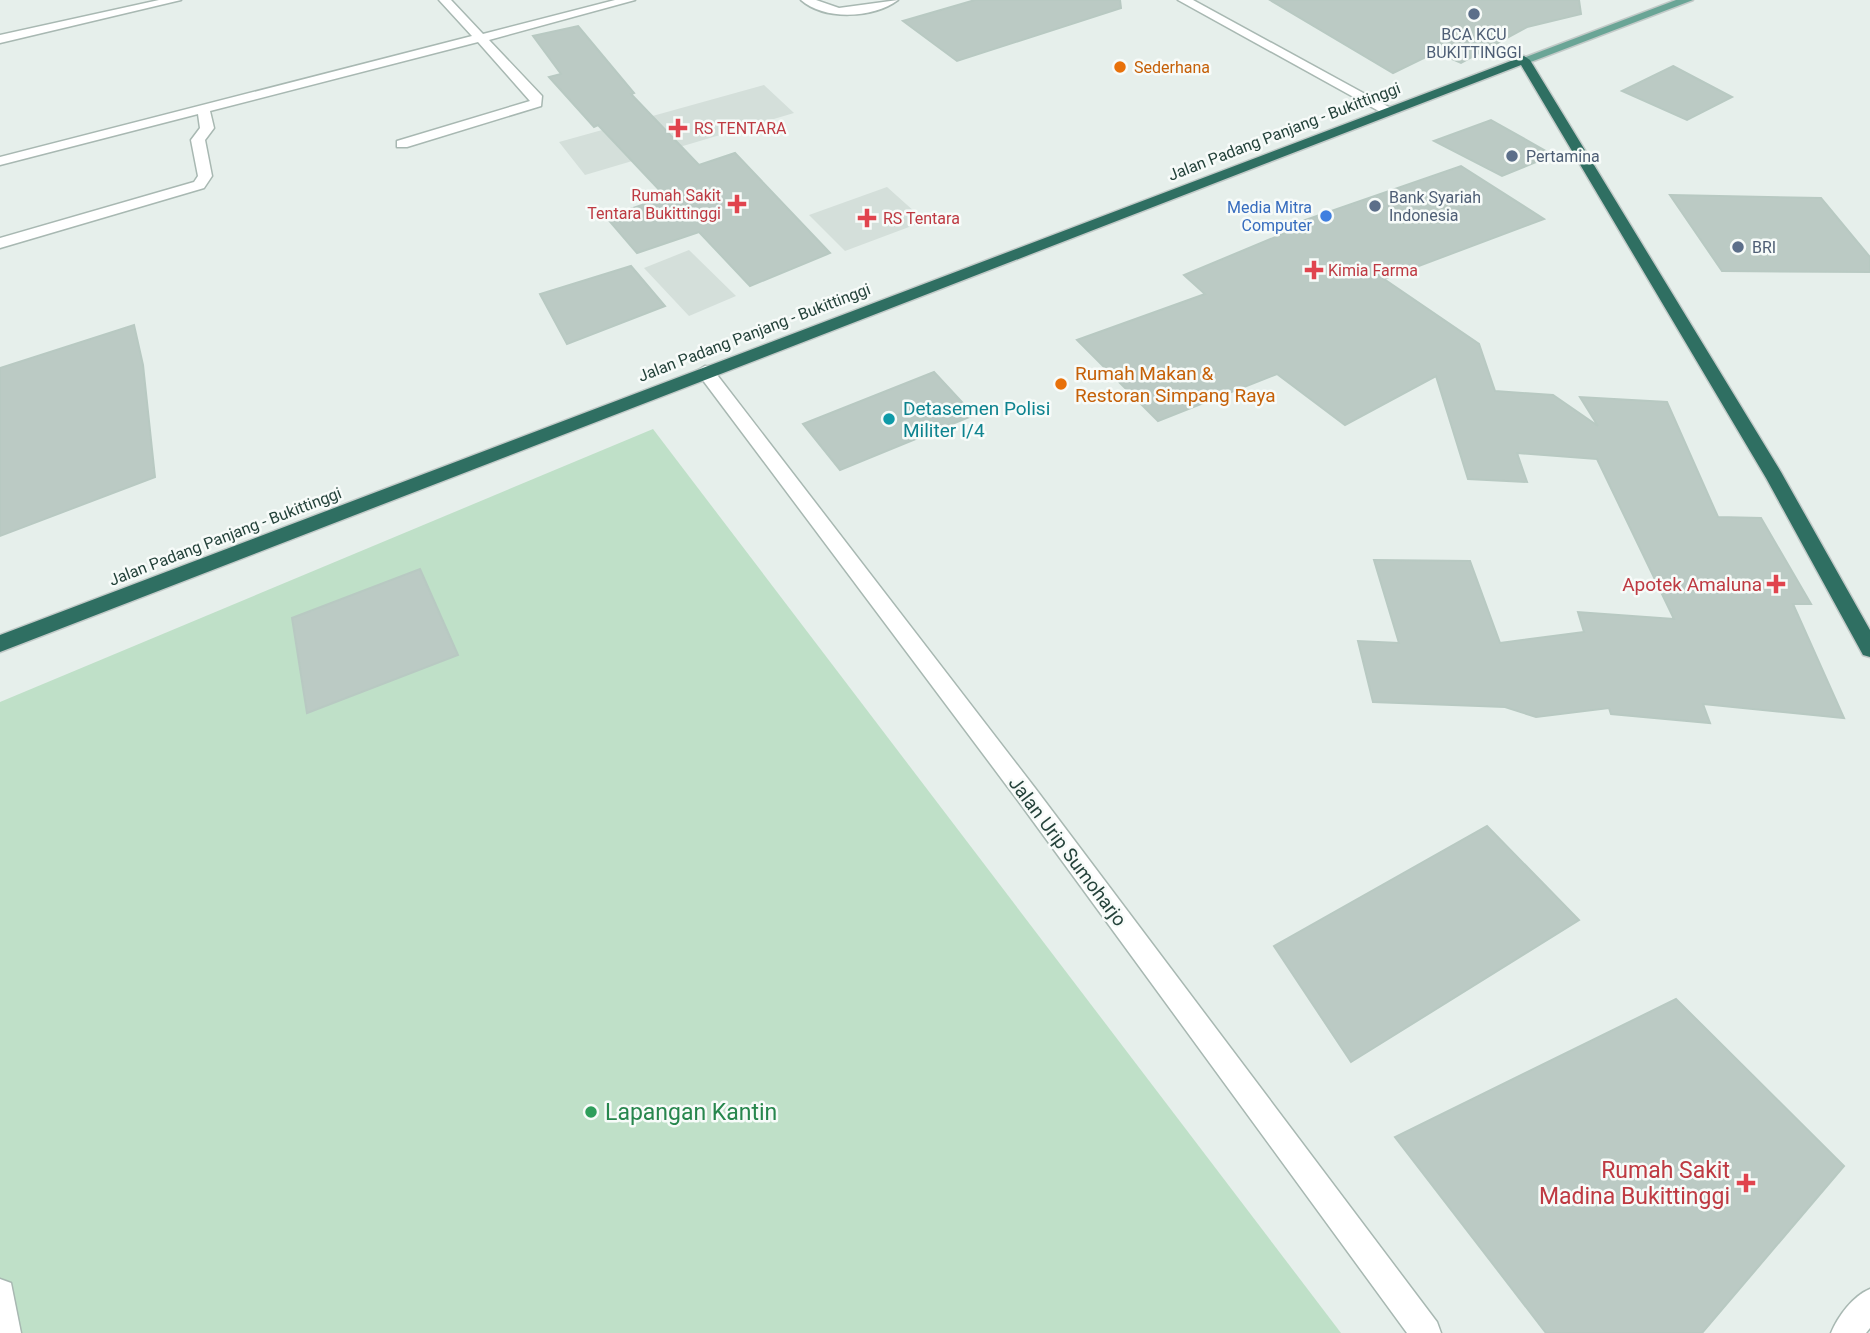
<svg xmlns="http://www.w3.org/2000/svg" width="1870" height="1333" viewBox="0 0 1870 1333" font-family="Roboto,sans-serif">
<rect width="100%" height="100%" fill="#e6efeb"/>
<g fill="#d4dfda">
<polygon points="764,85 794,113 585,175 559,142"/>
<polygon points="887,187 925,221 845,251 809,215"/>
<polygon points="689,250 736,296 689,316 644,268"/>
</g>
<polygon fill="#bfe0c8" points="653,429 1341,1333 0,1333 0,702"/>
<g fill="#bbcac4" stroke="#b8c9c2" stroke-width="2">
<polygon points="975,0 1120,0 1121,8 957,61 903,21"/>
<polygon points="1270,0 1579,0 1581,14 1527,27 1461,63 1436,52 1393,73"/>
<polygon points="578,26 634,93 631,94 699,165 735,153 830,253 750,286 699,232 637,253 606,217 666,197 598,125 594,127 549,77 561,74 533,36"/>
<polygon points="1673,66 1732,97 1687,120 1622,91"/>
<polygon points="1491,120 1553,155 1502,176 1434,141"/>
<polygon points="1461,166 1544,219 1384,279 1479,344 1495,391 1553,395 1598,426 1580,397 1667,402 1718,517 1761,518 1811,604 1793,604 1844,718 1703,704 1710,723 1611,714 1609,708 1536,717 1505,707 1373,702 1358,641 1399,643 1374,560 1470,561 1500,643 1584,632 1578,612 1674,619 1597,459 1517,453 1527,482 1468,479 1436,376 1345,425 1277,374 1158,421 1077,340 1205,294 1184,275 1309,223 1305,220"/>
<polygon points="1670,195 1821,198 1870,257 1870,272 1722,271"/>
<polygon points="631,266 665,306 567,344 540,294"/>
<polygon points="134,325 143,365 155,477 0,536 0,368"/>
<polygon points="934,372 974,415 840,470 803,424"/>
<polygon points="420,569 458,655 307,713 292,618"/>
<polygon points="1487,826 1579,920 1351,1062 1274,946"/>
<polygon points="1676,999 1844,1166 1702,1333 1546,1333 1395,1137"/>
</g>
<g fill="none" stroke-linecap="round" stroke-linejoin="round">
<g stroke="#a8b8b2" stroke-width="3">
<g id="minor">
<polygon points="159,0 181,0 0,43 0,35"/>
<polygon points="439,0 451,0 483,34 615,0 635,0 489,40 542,96 541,106 407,147 397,147 397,141 530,101 478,42 210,111 214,128 205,140 212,176 204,188 0,248 0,238 194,182 198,176 191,140 200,128 198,114 0,165 0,157 472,36"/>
<path d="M801,0H816L839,8L898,0C874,18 825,21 801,0Z"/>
<polygon points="1178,0 1193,0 1398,112 1386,115"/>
<polygon points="705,366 711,367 1035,788 1437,1322 1441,1333 1407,1333 1019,802 699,375 697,371"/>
<polygon points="0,1279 11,1283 21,1333 0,1333"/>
<path d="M1870,1289V1328L1866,1333H1831C1838,1316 1853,1296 1870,1289Z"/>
</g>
</g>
<g stroke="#c2cac8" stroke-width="3">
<polygon id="major" points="1676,0 1693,0 1528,63 1518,60"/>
</g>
<g stroke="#c2cac8" stroke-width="3">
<polygon id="highway" points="1524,56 1530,60 1781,472 1870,630 1870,657 1863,655 1766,478 1521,65 0,652 0,635"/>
</g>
<use href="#minor" fill="#fff" fill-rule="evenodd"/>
<use href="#major" fill="#6aa596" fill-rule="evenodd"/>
<use href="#highway" fill="#2f6f62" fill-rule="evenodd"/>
</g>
<g fill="#5c6f8a" stroke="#f7fbf9" stroke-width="2.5">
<circle cx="1474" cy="14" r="7"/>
<circle cx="1512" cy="156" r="7"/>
<circle cx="1375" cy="206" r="7"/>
<circle cx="1738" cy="247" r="7"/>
</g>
<g fill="#e8710a" stroke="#f7fbf9" stroke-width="2.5">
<circle cx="1120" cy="67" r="7"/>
<circle cx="1061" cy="384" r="7"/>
</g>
<g fill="#e0444e" stroke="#f7fbf9" stroke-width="2.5">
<path d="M674.5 117.5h7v7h7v7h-7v7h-7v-7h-7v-7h7z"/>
<path d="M733.5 193.5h7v7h7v7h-7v7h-7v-7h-7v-7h7z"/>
<path d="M863.5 207.5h7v7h7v7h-7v7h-7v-7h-7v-7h7z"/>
<path d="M1310.5 259.5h7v7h7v7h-7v7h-7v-7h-7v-7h7z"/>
<path d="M1772.5 573.5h7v7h7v7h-7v7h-7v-7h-7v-7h7z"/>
<path d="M1742.5 1172.5h7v7h7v7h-7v7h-7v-7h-7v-7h7z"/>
</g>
<circle fill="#3f7fe0" stroke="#f7fbf9" stroke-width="2.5" cx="1326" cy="216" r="7"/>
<circle fill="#0f9aa8" stroke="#f7fbf9" stroke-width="2.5" cx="889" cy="419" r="7"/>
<circle fill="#2e9e5b" stroke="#f7fbf9" stroke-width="2.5" cx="591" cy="1112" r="7"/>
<g text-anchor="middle" stroke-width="5" stroke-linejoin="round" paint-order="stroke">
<g font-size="16" fill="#4e5e75" stroke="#f7fbf9" text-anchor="start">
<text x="1474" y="40" text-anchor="middle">BCA KCU<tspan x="1474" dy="18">BUKITTINGGI</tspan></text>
<text x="1526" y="162">Pertamina</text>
<text x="1389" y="203">Bank Syariah<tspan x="1389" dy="18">Indonesia</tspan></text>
<text x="1752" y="253">BRI</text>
</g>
<g font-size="16" fill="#c56008" stroke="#f7fbf9" text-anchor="start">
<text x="1134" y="73">Sederhana</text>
</g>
<g font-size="16" fill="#be3a42" stroke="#f7fbf9" text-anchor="start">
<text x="694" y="134">RS TENTARA</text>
<text x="721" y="201" text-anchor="end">Rumah Sakit<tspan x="721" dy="18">Tentara Bukittinggi</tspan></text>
<text x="883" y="224">RS Tentara</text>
<text x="1328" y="276">Kimia Farma</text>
</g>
<g font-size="16" fill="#24423a" stroke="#f7fbf9">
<text transform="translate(1284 131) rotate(-21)" y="6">Jalan Padang Panjang - Bukittinggi</text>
<text transform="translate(754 332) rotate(-21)" y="6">Jalan Padang Panjang - Bukittinggi</text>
<text transform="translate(225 536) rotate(-21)" y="6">Jalan Padang Panjang - Bukittinggi</text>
</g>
<g font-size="16" fill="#366cbe" stroke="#f7fbf9" text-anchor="end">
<text x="1312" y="213">Media Mitra<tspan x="1312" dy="18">Computer</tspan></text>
</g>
<g font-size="19" fill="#c56008" stroke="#f7fbf9" text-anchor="start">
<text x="1075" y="380">Rumah Makan &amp;<tspan x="1075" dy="22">Restoran Simpang Raya</tspan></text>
</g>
<g font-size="19" fill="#0d838f" stroke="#f7fbf9" text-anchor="start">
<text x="903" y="415">Detasemen Polisi<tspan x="903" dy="22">Militer I/4</tspan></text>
</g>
<g font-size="19" fill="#be3a42" stroke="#f7fbf9" text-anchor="end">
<text x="1762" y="591">Apotek Amaluna</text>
</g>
<g font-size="19" fill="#24423a" stroke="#f7fbf9">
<text transform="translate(1068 851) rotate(53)" y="7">Jalan Urip Sumoharjo</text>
</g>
<g font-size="23" fill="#27864d" stroke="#f7fbf9" text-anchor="start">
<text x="605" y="1120">Lapangan Kantin</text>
</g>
<g font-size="23" fill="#be3a42" stroke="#f7fbf9" text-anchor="end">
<text x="1730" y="1178">Rumah Sakit<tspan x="1730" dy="26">Madina Bukittinggi</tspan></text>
</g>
</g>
</svg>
